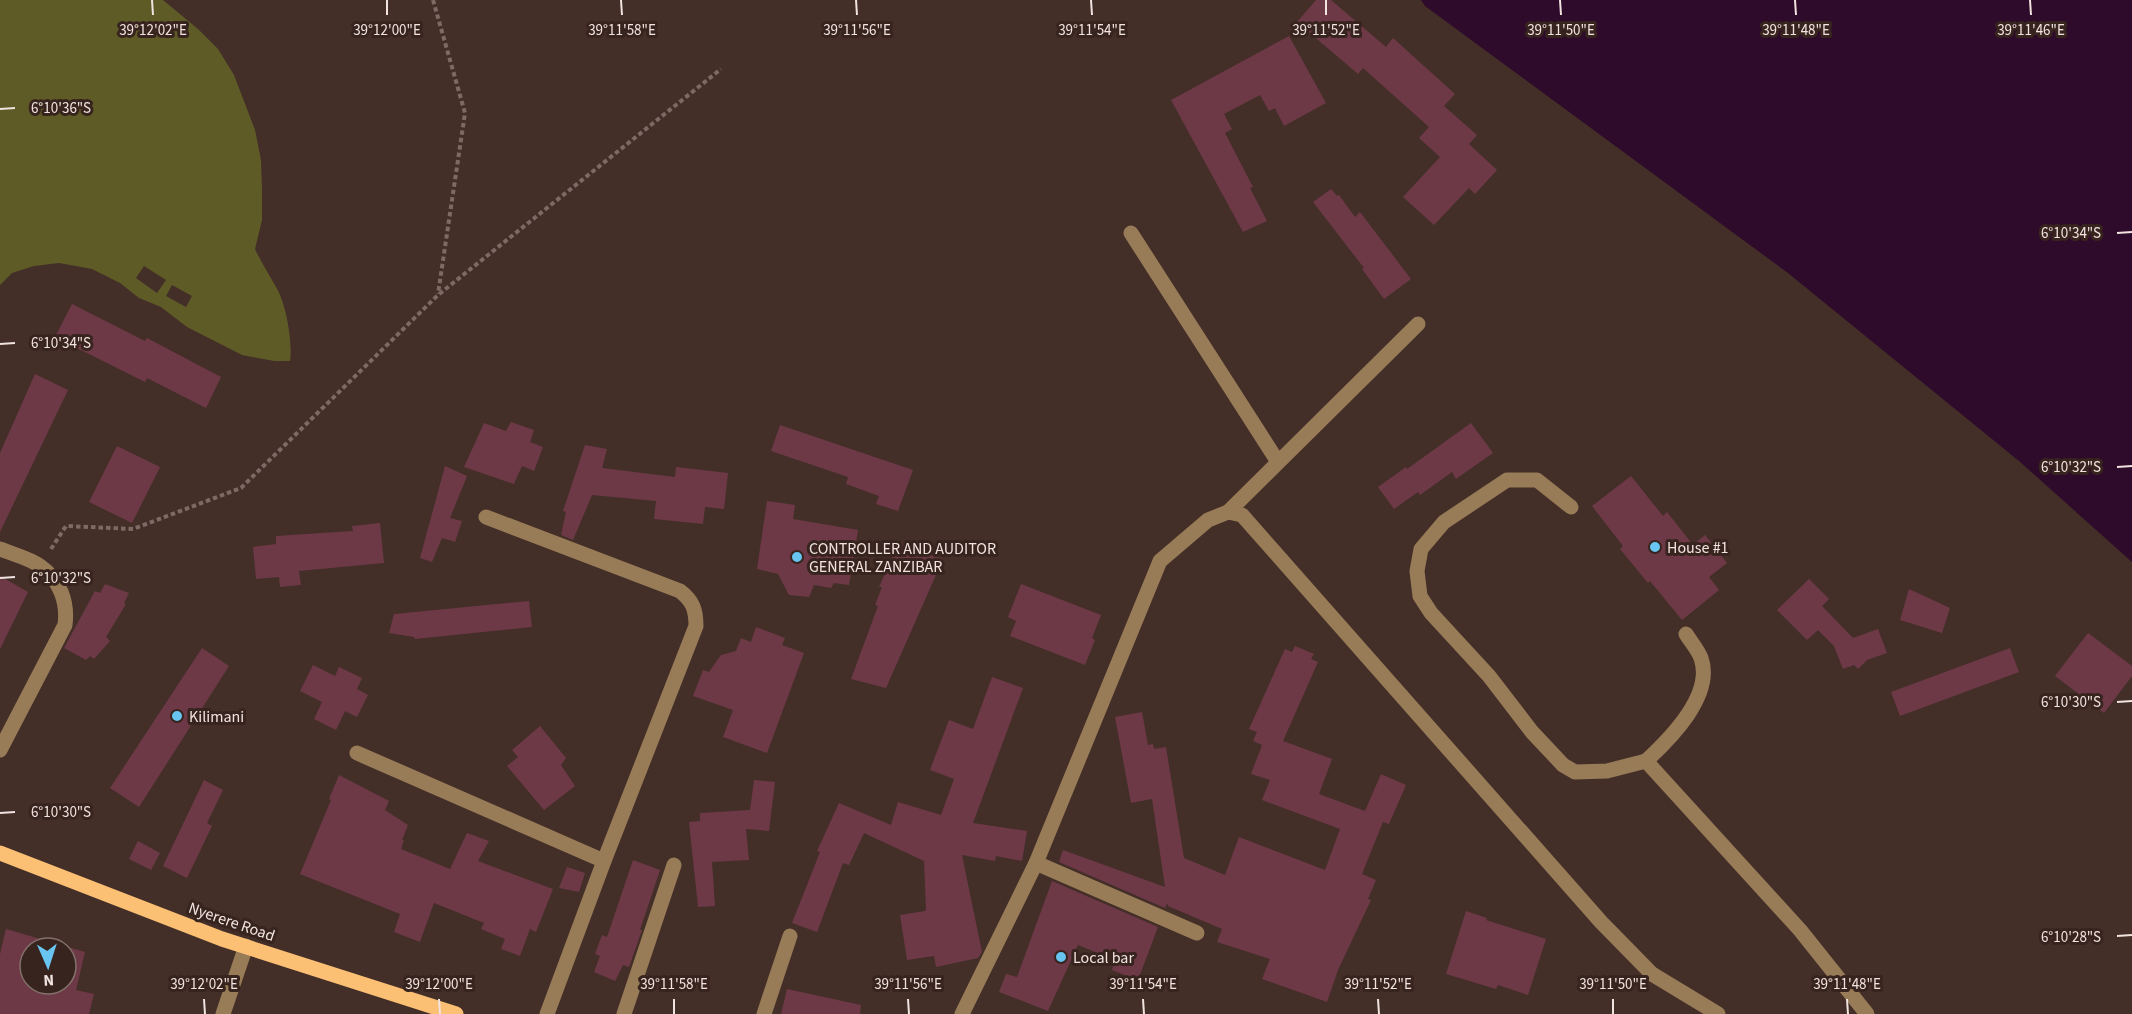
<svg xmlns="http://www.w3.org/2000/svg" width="2132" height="1014" viewBox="0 0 2132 1014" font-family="'Source Sans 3',sans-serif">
<rect width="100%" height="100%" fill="#432e28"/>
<path fill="#5f5b26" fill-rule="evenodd" d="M0,0H163L198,29L218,49L234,75L255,130L261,160L262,190V220L255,249C261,262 269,274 276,287C286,303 293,343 290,361H274L242,355L187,327L161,307L139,298L120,283L92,269L59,263L34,266L12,273L0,285ZM144,266L166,280L157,293L136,278ZM172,285L192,296L186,307L166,296Z"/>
<polygon fill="#2e0a2b" points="1421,0 2132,0 2132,562 2019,461 1788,273 1425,6"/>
<g fill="#6e3947" fill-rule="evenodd">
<polygon points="1316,0 1331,0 1386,47 1393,38 1455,94 1444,106 1477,135 1469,144 1497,170 1475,194 1469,188 1434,225 1403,197 1440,157 1419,138 1429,127 1363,68 1358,74 1297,22"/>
<polygon points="1289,36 1326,103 1284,126 1275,108 1269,111 1260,95 1224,114 1232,129 1225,133 1253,187 1250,188 1267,221 1243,232 1171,100"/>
<polygon points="1331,189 1337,196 1339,195 1355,217 1360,212 1411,279 1384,299 1362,269 1364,268 1313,202"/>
<polygon points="72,304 145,341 147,338 221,377 206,408 147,378 145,382 55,337"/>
<polygon points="35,374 68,390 0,532 0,453"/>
<polygon points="511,422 534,430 530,442 543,447 534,471 522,466 514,484 464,467 484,423 506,431"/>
<polygon points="1471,423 1493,453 1456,479 1452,472 1420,495 1418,492 1394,509 1378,487 1406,467 1407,469"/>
<polygon points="780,425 913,470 898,511 876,504 879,496 846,484 848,477 771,451"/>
<polygon points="585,445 607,449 602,468 675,477 676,467 728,473 724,509 705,507 703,524 654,519 656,501 592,495 573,540 561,535 566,512 563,511"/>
<polygon points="117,446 160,467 132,523 89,502"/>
<polygon points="445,466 467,476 450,518 462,521 455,542 442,538 432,562 420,558"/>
<polygon points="1631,476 1663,516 1667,512 1693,545 1705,535 1727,563 1709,577 1719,590 1682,620 1650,581 1648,583 1620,549 1623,546 1592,506"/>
<polygon points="767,501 795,505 793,519 858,530 849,585 834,583 831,588 814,585 809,597 789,595 778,574 757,569"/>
<polygon points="380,523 384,563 299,571 301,585 280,587 279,577 256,579 253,547 276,544 276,536 353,531 352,526"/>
<polygon points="899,542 943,559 886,688 851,679 878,606 875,605 882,587 879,587"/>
<polygon points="0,576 28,592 0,649"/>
<polygon points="1809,579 1829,599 1822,606 1853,638 1878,629 1887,653 1867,660 1858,669 1854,665 1843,669 1834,646 1818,630 1807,640 1777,610"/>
<polygon points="105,584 129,593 124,603 126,604 106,637 110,641 94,659 90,656 86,660 64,648 95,591 100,593"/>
<polygon points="1021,584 1101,615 1092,638 1095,640 1085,665 1010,636 1016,621 1008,617"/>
<polygon points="1909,589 1950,608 1942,633 1900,620"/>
<polygon points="529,601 532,627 415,639 414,637 389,633 394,614"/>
<polygon points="756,627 785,638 782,645 804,653 767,753 723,737 733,710 693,696 703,670 709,672 721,655 736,651 741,638 751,642"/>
<polygon points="2088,633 2132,666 2132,676 2104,713 2055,676"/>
<polygon points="1295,646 1314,654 1311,659 1318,662 1283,741 1332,759 1319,794 1365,811 1381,774 1406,785 1389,824 1383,822 1362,874 1376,880 1368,899 1371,900 1338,970 1327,1002 1262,979 1270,959 1217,942 1222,929 1168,906 1167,903 1165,908 1059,862 1063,850 1165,887 1152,799 1131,803 1115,717 1142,712 1148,745 1153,744 1154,749 1166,747 1184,858 1225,875 1239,837 1325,870 1340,829 1262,800 1270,780 1251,774 1262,745 1253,741 1257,732 1249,729 1285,649 1292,652"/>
<polygon points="202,648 229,666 139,807 110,788"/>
<polygon points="2010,648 2019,672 1900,716 1891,692"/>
<polygon points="313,665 335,676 339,667 362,678 357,689 368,695 357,717 345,711 336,730 314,719 322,702 300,691"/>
<polygon points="992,677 1023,688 973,823 1027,831 1022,861 996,856 995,861 962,855 982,952 978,958 936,967 934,956 907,960 900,915 925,911 926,909 924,861 864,833 849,865 843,863 817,932 792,923 820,852 817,851 839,803 891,825 898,802 941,815 954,779 930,770 949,720 973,729"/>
<polygon points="540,726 566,758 561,765 575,786 544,810 507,766 518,757 512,750"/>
<polygon points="339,775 389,801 385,810 408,825 402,840 404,840 401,849 450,869 467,833 489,841 478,861 553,889 536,932 530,929 520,956 501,949 505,939 481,929 484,923 434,903 420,942 394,932 400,914 300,874 331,800 329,799"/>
<polygon points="204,780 223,790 207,823 212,826 187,878 163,866"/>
<polygon points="754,780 775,782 769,831 746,829 749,860 712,862 715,906 698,907 689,822 700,821 700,813 750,810"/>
<polygon points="138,841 160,853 151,870 129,859"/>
<polygon points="633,860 660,870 640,930 642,930 629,967 623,965 615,981 594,972 600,956 595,954 602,935 607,937"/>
<polygon points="567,867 585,873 579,892 559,888"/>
<polygon points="1052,881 1158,927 1138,980 1112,970 1115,960 1078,945 1048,1011 999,992 1006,974 1017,977"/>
<polygon points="1466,911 1487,918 1486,920 1546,939 1528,995 1498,985 1496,989 1446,974"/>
<path d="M6,929L85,952L76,990L94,994L89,1014H0V954ZM30,948H66V984H30Z"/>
<polygon points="787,989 861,1005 860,1014 781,1014"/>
</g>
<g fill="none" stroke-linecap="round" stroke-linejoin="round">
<g stroke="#7d6a65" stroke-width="4" stroke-dasharray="4.5 3" stroke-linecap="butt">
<polyline points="433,0 465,113 438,294"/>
<polyline points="51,549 66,526 133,529 241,488 438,295 721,69"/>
</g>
<g stroke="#987b57" stroke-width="15">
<polyline points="1131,233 1278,462"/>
<polyline points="1571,507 1537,480 1507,480 1444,522 1421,549 1417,571 1420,596 1431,613 1489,676 1532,732 1563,765 1575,772 1607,771 1646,761"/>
<polyline points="1228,512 1418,324"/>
<path d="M486,517L680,591C693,601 696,610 696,626L604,861L547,1014"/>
<path d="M0,549C12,554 29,558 40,566C60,580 68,602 65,625L0,750"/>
<path d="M1686,634C1691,642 1698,650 1701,658C1714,695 1671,738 1646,761L1800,930L1867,1014"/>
<polyline points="357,753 604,861"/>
<polyline points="1036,863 1197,933"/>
<polyline points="223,1014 246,946"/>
<polyline points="624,1014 674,865"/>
<polyline points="764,1014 790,936"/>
<polyline points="962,1014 1036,863 1160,561 1208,520 1228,512 1242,515 1601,922 1652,974 1718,1014"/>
</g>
<polyline stroke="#fcc074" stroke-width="15" points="0,853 222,939 456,1014"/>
</g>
<path fill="none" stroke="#f1e3df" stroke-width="2" d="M152,0L153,15M387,0V15M621,0L622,15M856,0L857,15M1091,0L1092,15M1326,0V15M1560,0L1561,15M1795,0L1796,15M2030,0L2031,15M0,109L15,108M2117,233L2132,232M0,344L15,343M2117,467L2132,466M0,578L15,577M2117,702L2132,701M0,813L15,812M2117,936L2132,935M204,999L205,1014M439,999L440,1014M674,999V1014M908,999L909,1014M1143,999L1144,1014M1378,999L1379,1014M1613,999V1014M1847,999L1848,1014"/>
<g fill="#68c4f0" stroke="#38241e" stroke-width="2">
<circle cx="1655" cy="547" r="6"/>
<circle cx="797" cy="557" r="6"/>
<circle cx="177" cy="716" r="6"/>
<circle cx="1061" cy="957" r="6"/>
</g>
<g text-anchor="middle" stroke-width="6" stroke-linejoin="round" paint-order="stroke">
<g font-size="16" fill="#f1e3df" stroke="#38241e" text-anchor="start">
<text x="1667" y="553">House #1</text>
<text x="809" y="554">CONTROLLER AND AUDITOR<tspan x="809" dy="18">GENERAL ZANZIBAR</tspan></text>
<text x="189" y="722">Kilimani</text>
<text x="1073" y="963">Local bar</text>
</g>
<g font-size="16" fill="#f1e3df" stroke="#38241e">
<text transform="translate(232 921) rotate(19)" y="6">Nyerere Road</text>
</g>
</g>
<g font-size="15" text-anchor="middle" fill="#f1e3df" stroke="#38241e" stroke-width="6" stroke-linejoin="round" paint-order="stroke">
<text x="153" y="35">39°12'02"E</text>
<text x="387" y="35">39°12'00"E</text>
<text x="622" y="35">39°11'58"E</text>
<text x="857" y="35">39°11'56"E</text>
<text x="1092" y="35">39°11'54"E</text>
<text x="1326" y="35">39°11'52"E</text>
<text x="1561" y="35">39°11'50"E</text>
<text x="1796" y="35">39°11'48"E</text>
<text x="2031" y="35">39°11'46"E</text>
<text x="61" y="113">6°10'36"S</text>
<text x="2071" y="238">6°10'34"S</text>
<text x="61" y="348">6°10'34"S</text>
<text x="2071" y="472">6°10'32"S</text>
<text x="61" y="583">6°10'32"S</text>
<text x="2071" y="707">6°10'30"S</text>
<text x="61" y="817">6°10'30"S</text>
<text x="2071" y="942">6°10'28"S</text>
<text x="204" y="989">39°12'02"E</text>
<text x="439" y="989">39°12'00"E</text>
<text x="674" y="989">39°11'58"E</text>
<text x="908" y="989">39°11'56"E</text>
<text x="1143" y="989">39°11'54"E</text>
<text x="1378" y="989">39°11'52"E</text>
<text x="1613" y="989">39°11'50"E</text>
<text x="1847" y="989">39°11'48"E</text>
</g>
<g transform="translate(48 966) rotate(177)"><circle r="28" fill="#38241e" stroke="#82706b" stroke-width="1.5"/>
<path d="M0-4.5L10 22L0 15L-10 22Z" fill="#68c4f0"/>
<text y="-9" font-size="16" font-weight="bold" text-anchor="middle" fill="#f1e3df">N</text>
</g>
</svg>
